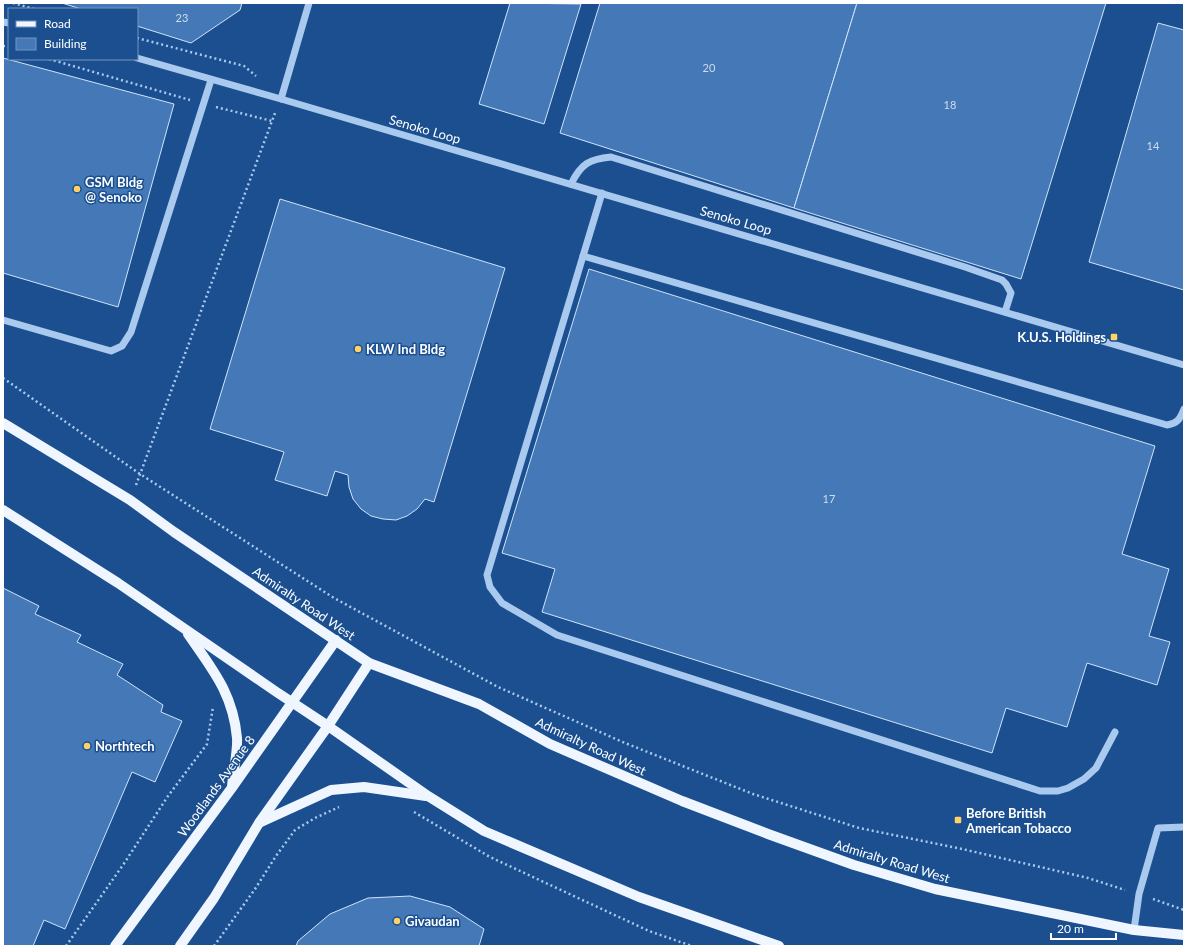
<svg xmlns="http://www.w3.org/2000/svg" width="1187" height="949" viewBox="0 0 1187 949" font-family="Lato,sans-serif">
<rect width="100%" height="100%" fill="#1b4f8f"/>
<g fill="#4478b7" stroke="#cfe3fa">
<polygon points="62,3 242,3 240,10 191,43 137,26 137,9 81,9"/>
<polygon points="510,3 581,4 544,124 479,104"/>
<polygon points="600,3 857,3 794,208 560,133"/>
<polygon points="857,3 1106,3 1021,279 794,208"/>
<polygon points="1158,23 1184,30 1184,290 1089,262"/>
<polygon points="3,58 174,104 118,307 3,273"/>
<polygon points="280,199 505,268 434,502 425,499 417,509 407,516 396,520 383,519 371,516 361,509 353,499 349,487 348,475 335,471 327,496 275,480 284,452 210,429"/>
<polygon points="589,269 1155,446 1122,554 1169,569 1149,636 1170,642 1157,685 1087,663 1067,727 1006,708 992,753 542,612 555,569 502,553"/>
<polygon points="3,588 39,606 35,614 81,635 77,642 123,664 117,675 163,705 161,712 182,721 155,782 132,772 65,929 44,920 33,946 3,946"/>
<polygon points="410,896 450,907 484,929 479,946 296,946 298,941 330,914 368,898"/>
</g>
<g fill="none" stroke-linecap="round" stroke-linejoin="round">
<g stroke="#a9c9ee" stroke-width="2.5" stroke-dasharray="2 3" stroke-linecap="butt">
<polyline points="13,3 34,9"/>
<polyline points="137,38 244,66 256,76"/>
<polyline points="3,46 9,47"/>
<polyline points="49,59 190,100"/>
<polyline points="216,107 272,121"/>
<polyline points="3,378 140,474 334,598 498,687 625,743 753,794 859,828 962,849 1088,878 1125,890"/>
<polyline points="136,485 275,113"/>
<polyline points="414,812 490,857 649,931 692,946"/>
<polyline points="1153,899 1184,910"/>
<polyline points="66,946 123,865 168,796 207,744 213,707"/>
<polyline points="214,946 255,889 276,856 295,830 315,818 339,807"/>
</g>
<g stroke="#a9c9ee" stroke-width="7">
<polyline points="3,22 9,23"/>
<polyline points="137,58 281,99 1184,365"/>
<polyline points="281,99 309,3"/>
<path d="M571,184C581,164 589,159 611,157L965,267L1002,280L1006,284L1011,293L1005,312"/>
<polyline points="602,193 487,575 490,587 502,603 557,635 1040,791 1058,791 1068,788 1084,779 1096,768 1115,732"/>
<path d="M583,256L1167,425C1178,423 1180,419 1184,409"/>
<polyline points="3,320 111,351 122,346 131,332 211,80"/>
<polyline points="1134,930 1139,894 1158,828 1184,827"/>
</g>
<g stroke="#f0f6ff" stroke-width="10">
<polyline points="3,423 130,500 174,532 369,663 479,704 550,744 682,801 768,834 854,865 935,889 1134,930 1184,935"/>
<polyline points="3,510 118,583 275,691 328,726 428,796 484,831 639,897 779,946"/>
<path d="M188,634C212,669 233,693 237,738C238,751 233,772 232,787"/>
<polyline points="261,822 331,790 364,787 426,796"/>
<polyline points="115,946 231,789 336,640"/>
<polyline points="180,946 214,898 259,823 328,726 369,663"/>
</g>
</g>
<g fill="#ffd166" stroke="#1b4f8f" stroke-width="1.5">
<circle cx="77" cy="189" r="4"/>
<rect x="1110" y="333" width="8" height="8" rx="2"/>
<circle cx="358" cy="349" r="4"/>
<circle cx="87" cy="746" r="4"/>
<rect x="954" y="816" width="8" height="8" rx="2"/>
<circle cx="397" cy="921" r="4"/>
</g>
<g text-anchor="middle" stroke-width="3" stroke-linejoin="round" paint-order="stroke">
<g font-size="11" fill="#d0dded">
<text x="182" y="22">23</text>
<text x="709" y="72">20</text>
<text x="950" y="109">18</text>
<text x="1153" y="150">14</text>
<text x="829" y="503">17</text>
</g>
<g font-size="13" fill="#fff" stroke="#1b4f8f">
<text transform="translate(425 129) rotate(16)" y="5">Senoko Loop</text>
<text transform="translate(736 220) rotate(16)" y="5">Senoko Loop</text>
<text transform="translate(304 603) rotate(34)" y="5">Admiralty Road West</text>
<text transform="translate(591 746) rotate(25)" y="5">Admiralty Road West</text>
<text transform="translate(216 786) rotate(-54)" y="5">Woodlands Avenue 8</text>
<text transform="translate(892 861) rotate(17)" y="5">Admiralty Road West</text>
</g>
<g font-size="13" font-weight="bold" fill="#fff" stroke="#1b4f8f" text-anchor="start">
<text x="85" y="187">GSM Bldg<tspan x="85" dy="15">@ Senoko</tspan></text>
<text x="1106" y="342" text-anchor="end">K.U.S. Holdings</text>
<text x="366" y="354">KLW Ind Bldg</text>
<text x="95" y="751">Northtech</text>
<text x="966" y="818">Before British<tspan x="966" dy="15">American Tobacco</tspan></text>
<text x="405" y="926">Givaudan</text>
</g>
</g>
<rect width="1187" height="949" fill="none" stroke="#ffffff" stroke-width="8"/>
<rect x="8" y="8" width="130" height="52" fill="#1b4f8f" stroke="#7695bc"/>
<rect x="16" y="21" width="20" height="6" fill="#f0f6ff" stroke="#7695bc"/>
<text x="44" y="28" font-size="12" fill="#ffffff">Road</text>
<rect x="16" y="38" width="20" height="12" fill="#4478b7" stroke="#7695bc"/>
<text x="44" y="48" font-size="12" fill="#ffffff">Building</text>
<path d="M1051 933v6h65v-6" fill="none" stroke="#ffffff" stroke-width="2"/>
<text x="1057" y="933" font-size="12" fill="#ffffff" stroke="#1b4f8f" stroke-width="3" paint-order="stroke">20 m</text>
</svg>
